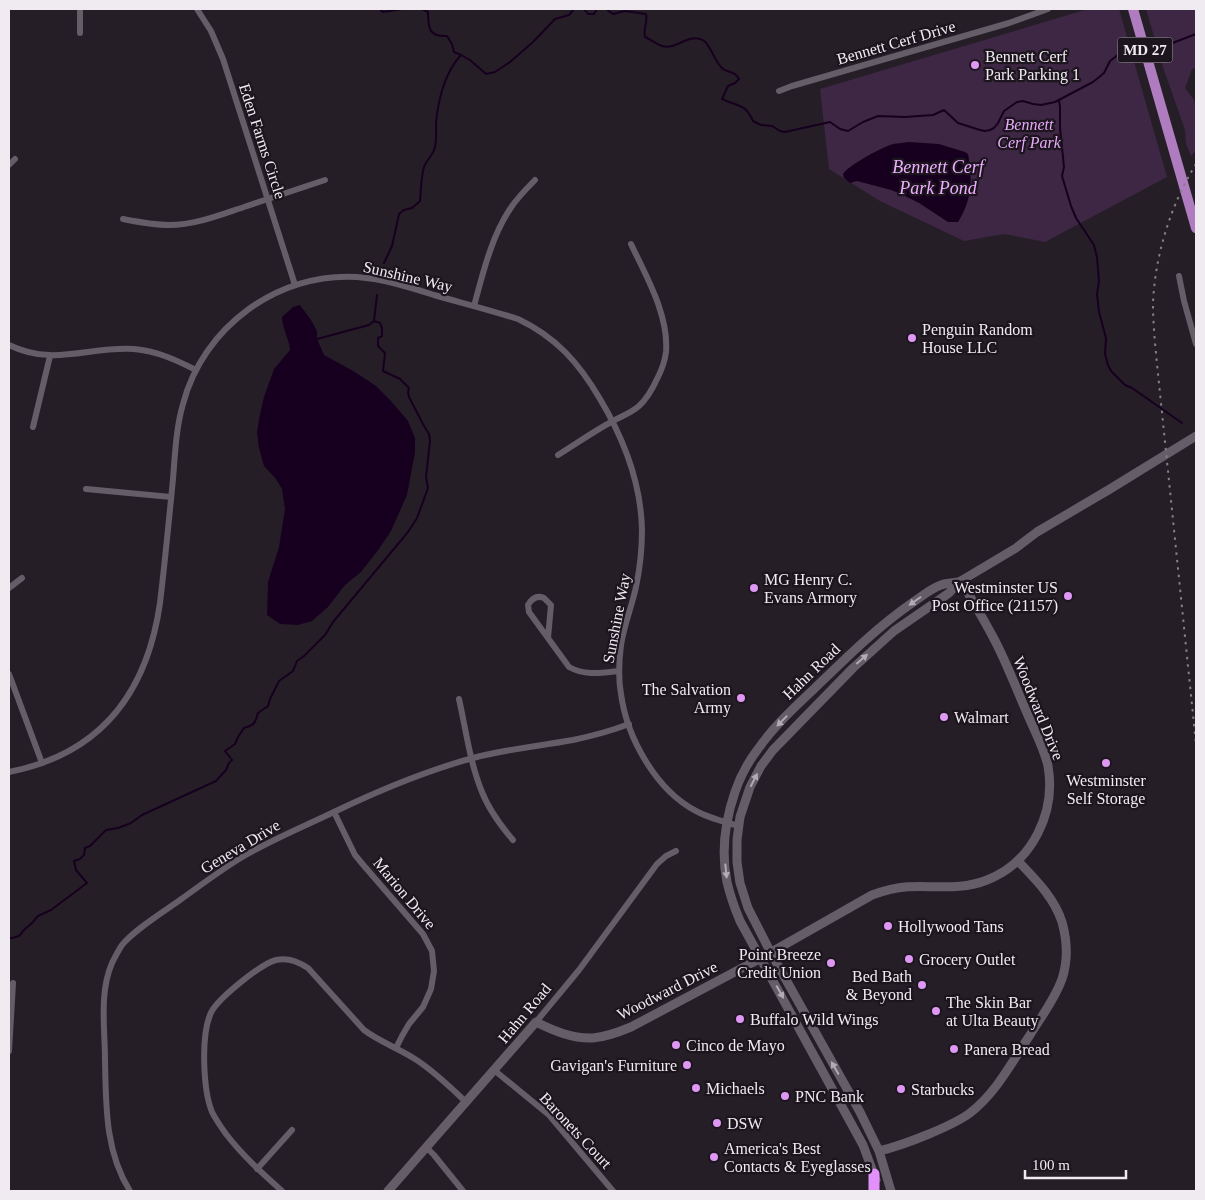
<svg xmlns="http://www.w3.org/2000/svg" width="1205" height="1200" viewBox="0 0 1205 1200" font-family="Georgia,serif">
<rect width="100%" height="100%" fill="#251e27"/>
<g fill="#3e2744">
<polygon points="1088,9 1119,9 1167,177 1045,242 1004,234 964,241 880,201 829,169 820,89"/>
<polygon points="1146,9 1196,9 1196,68 1192,69 1185,88 1194,100 1196,111 1196,150 1191,156 1186,144 1185,130 1163,67"/>
</g>
<g fill="#17001f">
<path d="M909,142L939,144L965,152L968,154C973,179 972,200 958,222H948L919,203L901,194L891,190L857,181L850,183L844,178L843,174C849,165 879,149 890,145C896,143 903,143 909,142Z"/>
<path d="M300,305L311,320L317,331V339L324,355L355,372L376,386L391,401L408,421L415,438V452L407,495L391,531L379,549L361,572L345,585L328,607L312,621L298,625L280,624L267,615L268,582L279,547L285,509L282,489L276,479L264,466L259,448L257,433L259,419L264,397L274,369L290,350C289,338 282,328 282,317L293,307Z"/>
</g>
<g fill="none" stroke-linecap="round" stroke-linejoin="round">
<g stroke="#17001f" stroke-width="2">
<polyline points="380,9 383,12 402,9"/>
<path d="M422,9L428,12C428,28 429,37 447,36L452,44L454,52L461,55"/>
<polyline points="584,9 588,14 594,14 597,9"/>
<path d="M606,9L613,14L625,11L646,14C648,22 643,29 645,37C650,39 656,44 662,46C676,50 686,35 700,39C710,41 714,62 723,69C729,73 735,71 739,79L735,83L728,86L722,99C738,107 745,103 753,121L761,125L772,126L780,131L785,132L830,122L840,129L848,131L863,122L878,116L905,117L933,115L944,110L958,123L980,130L985,131L990,130L994,128L998,123L1004,111L1017,102L1023,101L1033,104L1041,105L1055,102L1093,82L1104,73L1110,61L1119,54L1127,51L1140,49"/>
<polyline points="1148,48 1170,44 1196,34"/>
<polyline points="1059,100 1060,107 1060,128 1064,167 1062,176 1071,206 1076,218 1094,245 1097,257 1099,281 1097,294 1099,312 1106,338 1105,354 1108,365 1111,371 1125,385 1132,388 1182,423"/>
<path d="M384,263L392,246L399,214L404,210L412,208L420,201C421,190 421,177 424,167C426,161 432,156 434,150C437,144 436,131 436,123C438,100 445,72 461,55L470,60L486,74L495,72L510,62L533,42L555,19L569,15L574,9"/>
<polyline points="317,339 369,325 374,321"/>
<path d="M9,938H12L19,936L25,929L32,923L38,916L51,910L87,883L76,870L74,861L80,859L84,855L85,848L90,846L106,830L118,828L131,823L142,815L216,781L226,770L229,763L232,760L225,751L235,744L238,737L244,728C254,725 255,724 258,713L268,706L270,699L279,681L293,671L297,661L304,656L325,635L333,622L408,532L417,518L428,488L426,477L430,441L429,434L424,426L409,397L408,392L409,388L400,379L383,371L385,353L378,346V338L382,336V328L380,323L374,321L377,295"/>
</g>
<g stroke="#655d67" stroke-width="6">
<polyline points="80,9 80,33"/>
<polyline points="197,9 211,31 223,59 295,285"/>
<polyline points="779,91 792,86 1009,23 1048,9"/>
<polyline points="9,165 15,159"/>
<path d="M123,219C138,222 153,225 169,225C195,225 220,215 244,207C271,198 298,189 325,180"/>
<polyline points="1179,276 1184,301 1196,344"/>
<path d="M474,306C483,273 491,238 510,209C517,198 526,189 535,180"/>
<path d="M9,345C54,367 89,346 134,349C157,351 176,360 196,370"/>
<polyline points="33,427 50,356"/>
<path d="M558,455C576,444 594,431 613,421C622,416 631,413 639,406C648,398 653,388 658,377C662,369 665,360 666,352C669,315 646,276 631,244"/>
<polyline points="86,489 171,497"/>
<polyline points="9,588 22,578"/>
<path d="M548,638L551,605L544,598C537,595 532,598 528,605L529,612L569,667C585,676 601,673 619,671"/>
<polyline points="9,674 42,763"/>
<path d="M459,699C466,730 470,763 482,792C489,810 501,826 513,840"/>
<path d="M9,772C101,754 147,693 160,603C165,561 169,520 173,479C175,454 176,428 183,404C203,327 278,272 357,277C384,279 409,287 434,295C462,303 490,310 518,319C556,337 579,363 600,399C624,439 641,483 642,530C642,549 640,568 636,587C632,606 624,625 621,645C619,661 618,678 621,694C627,738 656,790 696,811C709,818 724,822 739,826"/>
<polyline points="334,812 355,855 365,867 423,934 432,951 434,971 431,989 423,1007 409,1024 402,1036 396,1048"/>
<polyline points="536,1022 579,970 657,864 666,856 676,851"/>
<polyline points="9,1051 13,983"/>
<polyline points="494,1070 549,1115 613,1191"/>
<polyline points="427,1148 434,1155 463,1191"/>
<polyline points="257,1169 292,1130"/>
<path d="M130,1191C105,1152 106,1105 105,1060C105,1029 99,993 112,963C115,957 118,951 122,945C134,930 163,912 180,900C201,885 222,869 244,856C273,839 305,826 336,811C380,790 425,771 473,758C506,749 540,746 573,740C592,736 611,731 629,724"/>
<path d="M282,1191C262,1173 243,1156 226,1134C221,1127 216,1120 212,1112C203,1090 201,1037 210,1015C215,1000 261,964 276,960C288,957 299,962 308,968L364,1030C380,1042 398,1048 415,1059C434,1071 450,1087 466,1102"/>
</g>
<g stroke="#655d67" stroke-width="9">
<path d="M879,1151C896,1147 912,1141 929,1134C943,1128 958,1122 970,1113C996,1093 1012,1062 1030,1035C1041,1017 1055,999 1062,979C1068,961 1067,940 1062,922C1054,897 1035,879 1018,861"/>
<path d="M876,1180L863,1145L740,921C735,909 730,895 727,882C721,852 725,821 735,792C740,777 748,762 758,749C774,726 795,707 815,688C846,658 876,628 912,603C921,597 930,589 941,585C946,583 953,583 959,582"/>
<path d="M388,1191L536,1022C554,1031 573,1039 593,1038C606,1037 619,1032 631,1027L761,958L872,895C883,891 894,888 905,887C933,885 960,891 987,880C1033,862 1056,812 1048,766C1044,748 1034,730 1027,713C1016,688 1006,661 993,637C983,618 972,600 961,581"/>
<polyline points="891,1191 879,1151 860,1112 771,953 748,908 740,883 737,862 737,840 740,817 750,787 761,766 773,750 853,668 894,631 949,593 959,582 1016,548 1037,532 1110,489 1196,436"/>
</g>
<polyline stroke="#af7cbf" stroke-width="10" points="1133,9 1196,228"/>
<polyline stroke="#e191f9" stroke-width="11" points="874,1174 874,1191"/>
<path stroke="#857f86" stroke-width="2" stroke-dasharray="2.5 5" stroke-linecap="butt" d="M1196,164C1171,204 1155,255 1153,303C1153,323 1155,344 1157,364L1196,744"/>
</g>
<defs><path id="oneway-solid" d="M-6-.8H1V-3.2L6.5 0L1 3.2V.8H-6Z" transform="scale(1.25)"/></defs>
<g fill="#b1abb3">
<use href="#oneway-solid" transform="translate(915 601) rotate(145)"/>
<use href="#oneway-solid" transform="translate(862 659) rotate(-41)"/>
<use href="#oneway-solid" transform="translate(782 721) rotate(134)"/>
<use href="#oneway-solid" transform="translate(754 780) rotate(-63)"/>
<use href="#oneway-solid" transform="translate(726 871) rotate(84)"/>
<use href="#oneway-solid" transform="translate(780 992) rotate(61)"/>
<use href="#oneway-solid" transform="translate(835 1068) rotate(-120)"/>
</g>
<g fill="#de98f3" stroke="#1c151e" stroke-width="2">
<circle cx="975" cy="65" r="5"/>
<circle cx="912" cy="338" r="5"/>
<circle cx="754" cy="588" r="5"/>
<circle cx="1068" cy="596" r="5"/>
<circle cx="741" cy="698" r="5"/>
<circle cx="944" cy="717" r="5"/>
<circle cx="1106" cy="763" r="5"/>
<circle cx="888" cy="926" r="5"/>
<circle cx="909" cy="959" r="5"/>
<circle cx="831" cy="963" r="5"/>
<circle cx="922" cy="985" r="5"/>
<circle cx="936" cy="1011" r="5"/>
<circle cx="740" cy="1019" r="5"/>
<circle cx="676" cy="1045" r="5"/>
<circle cx="954" cy="1049" r="5"/>
<circle cx="687" cy="1065" r="5"/>
<circle cx="696" cy="1088" r="5"/>
<circle cx="901" cy="1089" r="5"/>
<circle cx="785" cy="1096" r="5"/>
<circle cx="717" cy="1123" r="5"/>
<circle cx="714" cy="1157" r="5"/>
</g>
<g text-anchor="middle" stroke-width="4.5" stroke-linejoin="round" paint-order="stroke">
<rect fill="#1c151e" stroke="#b0abb2" stroke-width="1" x="1117.5" y="37.5" width="55" height="25" rx="4"/>
<g font-size="15" font-weight="bold" fill="#f0ebf1">
<text x="1145" y="55">MD 27</text>
</g>
<g font-size="16" fill="#f0ebf1" stroke="#1c151e">
<text transform="translate(896 42) rotate(-16)" y="6">Bennett Cerf Drive</text>
<text transform="translate(263 141) rotate(72)" y="6">Eden Farms Circle</text>
<text transform="translate(408 276) rotate(13)" y="6">Sunshine Way</text>
<text transform="translate(616 618) rotate(-79)" y="6">Sunshine Way</text>
<text transform="translate(811 671) rotate(-44)" y="6">Hahn Road</text>
<text transform="translate(1039 708) rotate(68)" y="6">Woodward Drive</text>
<text transform="translate(240 846) rotate(-31)" y="6">Geneva Drive</text>
<text transform="translate(405 893) rotate(50)" y="6">Marion Drive</text>
<text transform="translate(667 990) rotate(-27)" y="6">Woodward Drive</text>
<text transform="translate(524 1013) rotate(-50)" y="6">Hahn Road</text>
<text transform="translate(576 1130) rotate(47)" y="6">Baronets Court</text>
</g>
<g font-size="16" fill="#f0ebf1" stroke="#1c151e" text-anchor="start">
<text x="985" y="62">Bennett Cerf<tspan x="985" dy="18">Park Parking 1</tspan></text>
<text x="922" y="335">Penguin Random<tspan x="922" dy="18">House LLC</tspan></text>
<text x="764" y="585">MG Henry C.<tspan x="764" dy="18">Evans Armory</tspan></text>
<text x="1058" y="593" text-anchor="end">Westminster US<tspan x="1058" dy="18">Post Office (21157)</tspan></text>
<text x="731" y="695" text-anchor="end">The Salvation<tspan x="731" dy="18">Army</tspan></text>
<text x="954" y="723">Walmart</text>
<text x="1106" y="786" text-anchor="middle">Westminster<tspan x="1106" dy="18">Self Storage</tspan></text>
<text x="898" y="932">Hollywood Tans</text>
<text x="821" y="960" text-anchor="end">Point Breeze<tspan x="821" dy="18">Credit Union</tspan></text>
<text x="919" y="965">Grocery Outlet</text>
<text x="912" y="982" text-anchor="end">Bed Bath<tspan x="912" dy="18">&amp; Beyond</tspan></text>
<text x="946" y="1008">The Skin Bar<tspan x="946" dy="18">at Ulta Beauty</tspan></text>
<text x="750" y="1025">Buffalo Wild Wings</text>
<text x="686" y="1051">Cinco de Mayo</text>
<text x="964" y="1055">Panera Bread</text>
<text x="677" y="1071" text-anchor="end">Gavigan's Furniture</text>
<text x="706" y="1094">Michaels</text>
<text x="911" y="1095">Starbucks</text>
<text x="795" y="1102">PNC Bank</text>
<text x="727" y="1129">DSW</text>
<text x="724" y="1154">America's Best<tspan x="724" dy="18">Contacts &amp; Eyeglasses</tspan></text>
</g>
<g font-size="16" font-style="italic" fill="#e7aafa" stroke="#1c151e">
<text x="1029" y="130">Bennett<tspan x="1029" dy="18">Cerf Park</tspan></text>
</g>
<g font-size="18" font-style="italic" fill="#ecaeff" stroke="#1c151e">
<text x="938" y="173">Bennett Cerf<tspan x="938" dy="21">Park Pond</tspan></text>
</g>
</g>
<rect width="1205" height="1200" fill="none" stroke="#f0ebf1" stroke-width="20"/>
<path d="M1025 1170v8h101v-8" fill="none" stroke="#f0ebf1" stroke-width="2.5"/>
<text x="1032" y="1170" font-size="15" fill="#f0ebf1" stroke="#1c151e" stroke-width="4" paint-order="stroke">100 m</text>
</svg>
